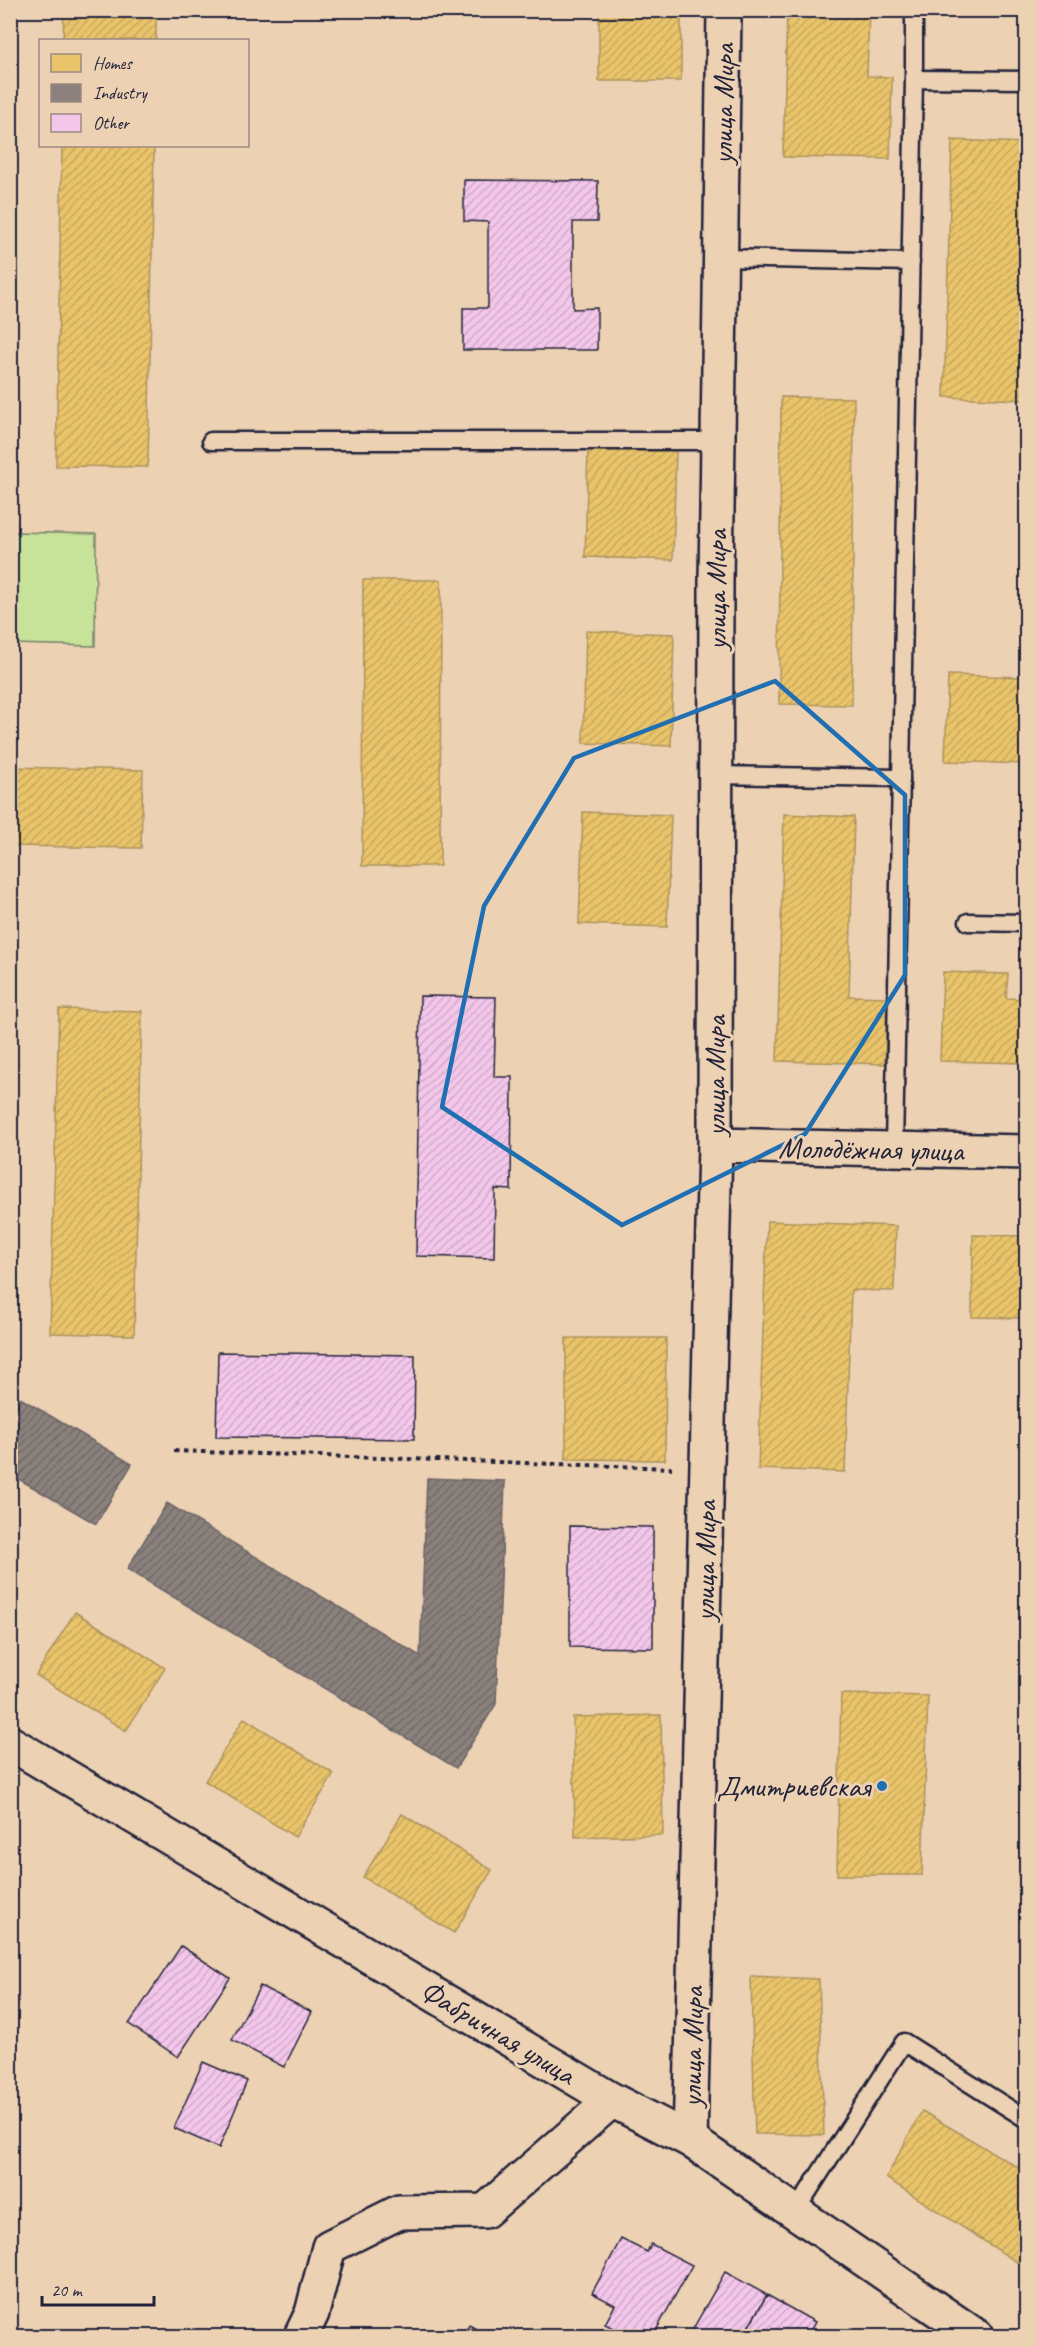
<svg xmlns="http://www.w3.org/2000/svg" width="1037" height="2347" viewBox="0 0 1037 2347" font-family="Caveat,sans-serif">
<defs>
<pattern id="homes-hatch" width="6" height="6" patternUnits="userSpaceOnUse" patternTransform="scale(1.5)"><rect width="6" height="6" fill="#e9c46a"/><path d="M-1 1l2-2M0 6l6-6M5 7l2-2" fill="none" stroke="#c8a85d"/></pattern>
<pattern id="industry-hatch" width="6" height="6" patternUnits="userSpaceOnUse" patternTransform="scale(1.5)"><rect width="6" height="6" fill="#8a817c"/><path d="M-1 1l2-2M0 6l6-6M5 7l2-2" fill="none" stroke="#706967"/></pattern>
<pattern id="building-hatch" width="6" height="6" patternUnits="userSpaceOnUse" patternTransform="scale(1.5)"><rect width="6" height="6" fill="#f3c6ea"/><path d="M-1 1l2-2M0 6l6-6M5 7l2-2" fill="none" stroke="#d0aaca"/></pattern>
</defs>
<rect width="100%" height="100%" fill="#ecd1b3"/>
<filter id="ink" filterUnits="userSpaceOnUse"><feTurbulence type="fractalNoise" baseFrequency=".0167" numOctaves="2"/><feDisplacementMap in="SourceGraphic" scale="12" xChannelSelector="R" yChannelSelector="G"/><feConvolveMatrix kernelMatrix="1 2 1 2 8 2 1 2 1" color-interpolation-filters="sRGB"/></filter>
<g filter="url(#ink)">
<polygon fill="#c7e299" stroke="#74826a" stroke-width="1.5" points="13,532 96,534 95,646 11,644"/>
<g fill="url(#homes-hatch)" stroke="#ad935c" stroke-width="1.5">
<polygon points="64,10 156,10 156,40 63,40"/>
<rect x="599" y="10" width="82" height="71"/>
<polygon points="787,10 869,10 867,76 892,77 890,159 783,157"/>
<polygon points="952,140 1026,143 1026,400 944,397"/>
<polygon points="62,146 154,146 148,467 56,466"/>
<polygon points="781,397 854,398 852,705 779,704"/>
<polygon points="588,446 676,448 673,560 585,557"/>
<polygon points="363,580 441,580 440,866 362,866"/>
<polygon points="586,631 674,634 671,746 583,743"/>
<polygon points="948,675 1026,677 1026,764 945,761"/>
<polygon points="10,767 143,770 141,848 10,846"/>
<polygon points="583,812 671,815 667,927 579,924"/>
<polygon points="784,814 854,817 849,996 887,997 885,1064 777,1061"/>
<polygon points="943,972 1008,974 1006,998 1026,999 1026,1063 940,1061"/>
<polygon points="59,1009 142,1011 134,1335 50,1333"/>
<polygon points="767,1221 896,1226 894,1291 851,1290 845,1472 758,1469"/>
<polygon points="973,1235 1026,1236 1026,1318 972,1317"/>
<polygon points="566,1338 666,1338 665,1460 566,1459"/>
<polygon points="75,1612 165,1668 126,1731 36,1675"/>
<polygon points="841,1694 928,1696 922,1875 837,1875"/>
<polygon points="661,1715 663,1835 575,1837 573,1717"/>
<polygon points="244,1718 334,1774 295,1837 205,1781"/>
<polygon points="402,1814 492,1870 454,1933 363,1877"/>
<polygon points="751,1976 819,1979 824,2135 755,2134"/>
<polygon points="922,2111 1026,2172 1026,2268 886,2178"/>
</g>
<g fill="url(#industry-hatch)" stroke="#6b6468" stroke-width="1.5">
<polygon points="10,1392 132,1464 96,1524 10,1474"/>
<polygon points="427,1478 505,1481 496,1704 456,1768 127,1569 167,1503 420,1656"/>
</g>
<g fill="url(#building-hatch)" stroke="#22223b" stroke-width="1.5">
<polygon points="464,180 598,181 597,222 573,222 573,309 597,308 597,350 463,350 463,308 488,308 488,222 464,221"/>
<polygon points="420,996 496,997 494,1077 512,1077 511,1190 495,1189 494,1258 416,1256"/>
<polygon points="218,1352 415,1355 414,1439 216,1437"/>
<polygon points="570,1526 653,1527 653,1648 570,1647"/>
<polygon points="181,1946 230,1978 178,2057 129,2024"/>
<polygon points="260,1986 312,2012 284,2067 232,2040"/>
<polygon points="203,2062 247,2081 219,2148 174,2128"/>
<polygon points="621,2239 647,2252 651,2244 692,2265 653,2336 629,2336 605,2324 615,2305 592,2293"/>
<polygon points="725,2272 767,2295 743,2336 689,2336"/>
<polygon points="767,2295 815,2322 807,2336 743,2336"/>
<polygon points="469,2325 489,2336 463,2336"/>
</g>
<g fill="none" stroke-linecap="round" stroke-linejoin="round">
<g stroke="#22223b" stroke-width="21">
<g id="lane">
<polyline points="914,79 914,10"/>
<polyline points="720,258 911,262"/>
<polyline points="211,441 718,441"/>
<polyline points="716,775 901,778"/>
<polyline points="968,922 1026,923"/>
<polyline points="894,1149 914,79 1026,80"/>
<polyline points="795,2212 904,2042 1026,2119"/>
</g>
</g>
<g stroke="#22223b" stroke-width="38">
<g id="street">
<polyline points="715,1145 1026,1152"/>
<polyline points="301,2336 312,2313 329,2247 399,2212 485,2211 612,2100"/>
</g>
</g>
<g stroke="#22223b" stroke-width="38">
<g id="secondary">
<polyline points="10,1743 612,2100 690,2140 976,2336"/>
<polyline points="690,2140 715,1145 716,581 724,10"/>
</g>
</g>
<polyline stroke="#22223b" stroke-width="4" stroke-dasharray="4.5 4.5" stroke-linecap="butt" points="174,1451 672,1468"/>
<use href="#lane" stroke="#ecd1b3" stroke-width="16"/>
<use href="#street" stroke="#ecd1b3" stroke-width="33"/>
<use href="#secondary" stroke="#ecd1b3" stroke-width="33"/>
</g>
</g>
<path fill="none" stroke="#1f6fb2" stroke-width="4.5" stroke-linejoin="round" d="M775,681L905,795V975L805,1134L622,1225L442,1107L484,906L574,758Z"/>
<circle fill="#1f6fb2" stroke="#ecd1b3" stroke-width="2" cx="882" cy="1786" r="6"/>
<g text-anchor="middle" stroke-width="6" stroke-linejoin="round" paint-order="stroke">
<g font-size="30" fill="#22223b" stroke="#ecd1b3">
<text transform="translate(723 104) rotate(-89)" y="10">улица Мира</text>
<text transform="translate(716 590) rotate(-90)" y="10">улица Мира</text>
<text transform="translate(715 1076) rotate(-90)" y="10">улица Мира</text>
<text transform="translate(871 1149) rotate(1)" y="10">Молодёжная улица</text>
<text transform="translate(705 1561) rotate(-89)" y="10">улица Мира</text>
<text transform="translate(498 2032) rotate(31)" y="10">Фабричная улица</text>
<text transform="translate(692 2047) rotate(-89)" y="10">улица Мира</text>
</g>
<g font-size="30" fill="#22223b" stroke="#ecd1b3" text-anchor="end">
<text x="870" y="1796">Дмитриевская</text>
</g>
</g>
<rect width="1037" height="2347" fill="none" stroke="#ecd1b3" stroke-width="36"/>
<rect x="18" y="18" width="1001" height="2311" fill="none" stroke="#22223b" stroke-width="2" filter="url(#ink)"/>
<rect x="39" y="39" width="210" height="108" fill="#ecd1b3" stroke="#9b8b83" stroke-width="1.5"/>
<rect x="51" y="54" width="30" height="18" fill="#e9c46a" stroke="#9b8b83" stroke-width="1.5"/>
<text x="93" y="69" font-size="18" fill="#22223b">Homes</text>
<rect x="51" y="84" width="30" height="18" fill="#8a817c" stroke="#9b8b83" stroke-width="1.5"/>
<text x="93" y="99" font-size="18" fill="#22223b">Industry</text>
<rect x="51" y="114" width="30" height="18" fill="#f3c6ea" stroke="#9b8b83" stroke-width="1.5"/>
<text x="93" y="129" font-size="18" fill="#22223b">Other</text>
<path d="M42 2296v9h112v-9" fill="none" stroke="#22223b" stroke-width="3"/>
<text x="51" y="2296" font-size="18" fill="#22223b" stroke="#ecd1b3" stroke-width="4.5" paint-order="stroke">20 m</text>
</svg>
